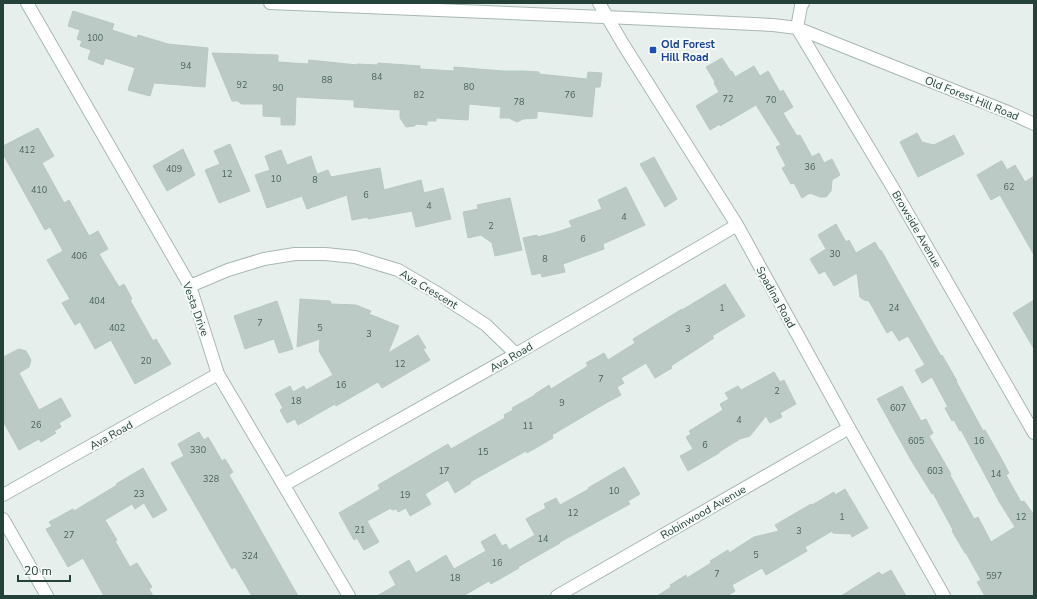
<svg xmlns="http://www.w3.org/2000/svg" width="1037" height="599" viewBox="0 0 1037 599" font-family="'Nunito Sans',sans-serif">
<rect width="100%" height="100%" fill="#e6efeb"/>
<g fill="#bbcac4" stroke="#b8c9c2">
<polygon points="73,11 114,24 112,30 137,38 138,35 168,44 208,48 205,87 154,83 150,96 128,90 135,68 105,58 103,65 88,59 91,50 80,46 82,41 77,39 80,30 68,26"/>
<polygon points="212,53 278,55 278,62 308,64 309,60 357,65 357,64 378,65 378,63 420,66 420,69 454,71 454,67 503,71 524,71 539,72 539,74 587,79 588,72 602,73 600,87 595,87 592,117 537,111 537,118 523,119 517,122 509,118 500,118 501,107 469,104 468,120 436,118 436,121 427,121 427,125 417,124 414,126 406,127 400,118 400,110 354,107 354,100 296,97 295,125 281,125 281,117 263,116 263,104 241,104 238,101 232,101"/>
<polygon points="722,58 731,72 732,71 735,77 754,66 760,76 768,71 780,92 783,90 793,107 783,113 797,136 800,135 812,157 819,153 824,163 832,159 840,175 832,180 831,191 826,197 820,197 810,193 802,198 794,183 791,184 782,168 786,166 776,147 781,145 756,105 720,126 720,124 710,130 696,106 719,92 714,83 715,82 706,67"/>
<polygon points="38,128 54,156 42,163 64,203 69,200 89,236 98,231 108,249 99,254 119,287 124,284 132,299 130,300 153,341 156,339 171,364 135,384 111,340 95,349 80,322 75,325 62,303 70,299 47,260 63,251 50,227 45,230 3,154 3,146"/>
<polygon points="917,133 922,142 934,145 954,135 964,154 918,177 900,142"/>
<polygon points="230,144 250,191 219,203 205,170 220,164 214,151"/>
<polygon points="183,149 195,175 167,191 153,166"/>
<polygon points="281,150 287,165 311,156 317,174 328,170 331,177 380,168 384,190 421,180 424,193 443,188 451,219 416,227 412,211 368,219 368,217 352,220 347,195 307,209 302,196 267,208 255,175 270,170 265,156"/>
<polygon points="654,157 677,199 665,207 640,164"/>
<polygon points="1001,161 1002,161 1007,170 1015,165 1025,182 1034,176 1034,255 1000,195 991,200 977,175"/>
<polygon points="626,187 645,225 603,244 604,249 563,264 565,272 542,277 541,273 532,275 523,238 537,235 537,237 554,233 572,227 569,221 602,209 598,200"/>
<polygon points="510,198 522,250 495,256 492,243 481,235 468,238 463,212 478,209 477,205"/>
<polygon points="836,224 846,242 849,240 856,253 875,242 880,251 881,250 941,356 942,355 957,381 956,381 983,431 985,430 1001,458 1009,473 1006,475 1021,502 1024,501 1034,515 1034,596 985,596 977,582 981,580 966,553 965,553 952,531 953,530 933,493 932,494 911,460 877,399 902,386 921,421 926,419 933,433 929,436 951,474 950,475 974,519 978,517 991,542 1015,527 1000,503 961,430 960,431 954,420 952,421 945,408 948,407 932,377 922,383 915,370 925,365 908,336 899,341 892,330 887,333 869,301 864,300 860,297 857,273 834,286 825,271 819,274 810,259 826,249 818,235"/>
<polygon points="725,284 745,316 712,336 714,338 671,366 672,368 655,378 646,363 621,378 624,383 617,387 621,395 606,403 552,435 553,438 527,453 526,451 470,482 471,483 455,493 448,480 425,494 431,504 410,516 406,508 398,512 397,509 392,510 391,508 367,521 379,542 364,550 357,538 354,540 339,513 380,489 378,485 448,444 451,449 505,418 504,415 513,410 512,408 535,395 535,394 549,385 551,389 588,366 586,363 604,353 608,360 635,343 633,339 682,309 682,310"/>
<polygon points="300,299 330,301 331,304 356,305 371,311 369,314 399,326 388,353 418,335 426,348 423,349 430,360 382,388 378,382 336,406 335,404 298,425 295,419 287,423 280,410 283,408 275,394 290,386 293,392 304,386 306,390 333,375 319,351 320,339 297,347"/>
<polygon points="1034,300 1034,349 1013,313"/>
<polygon points="277,301 293,349 279,353 274,339 245,349 234,316"/>
<polygon points="19,349 26,351 31,360 29,367 19,373 39,410 61,398 71,416 59,423 61,427 54,431 56,433 41,442 39,439 19,450 3,421 3,357"/>
<polygon points="774,372 780,382 784,380 796,404 780,413 782,417 770,423 766,416 750,436 740,439 719,452 719,453 688,471 680,456 693,449 686,437 691,434 689,431 723,410 720,404 729,399 725,393 738,386 741,390"/>
<polygon points="199,432 204,440 208,437 222,461 225,459 233,472 229,475 243,499 298,596 252,596 235,567 232,569 171,463 184,456 178,444"/>
<polygon points="624,467 640,494 628,501 630,504 560,542 560,543 518,567 519,568 491,584 489,581 463,596 377,596 396,585 389,572 409,560 416,573 446,555 454,569 486,551 481,542 495,534 502,546 506,544 509,550 535,535 526,519 546,508 544,504 556,498 560,505 589,489 588,488"/>
<polygon points="143,468 167,510 153,518 144,503 135,509 132,504 105,520 117,540 115,541 130,567 137,563 152,587 149,589 153,596 104,596 83,558 68,567 46,529 52,526 49,522 73,509 74,511 117,485 116,484"/>
<polygon points="845,489 868,528 852,537 851,534 833,533 832,531 805,547 807,551 766,575 762,568 732,585 735,591 727,596 657,596 671,587 670,585 686,575 687,578 711,563 710,561 728,550 729,553 754,537 779,531 775,525 811,504 812,505 834,492 835,495"/>
<polygon points="891,570 906,596 841,596 879,572 882,575"/>
</g>
<g fill="none" stroke-linecap="round" stroke-linejoin="round">
<g stroke="#a8b8b2" stroke-width="14">
<g id="minor">
<polyline points="27,3 190,286 218,374 349,596"/>
<polyline points="270,3 628,18 773,25 797,28 1008,112 1034,124"/>
<polyline points="599,3 623,44 737,225 849,428 944,596"/>
<polyline points="803,3 801,6 797,28 893,188 1034,433"/>
<polyline points="190,286 228,270 264,259 295,254 325,254 355,257 398,270 439,294 486,325 516,354"/>
<polyline points="284,485 516,354 710,241 737,225"/>
<polyline points="3,495 218,374"/>
<polyline points="3,519 47,596"/>
<polyline points="557,596 849,428"/>
</g>
</g>
<use href="#minor" stroke="#fff" stroke-width="12"/>
</g>
<rect fill="#1a4fb4" stroke="#f7fbf9" stroke-width="1.5" x="649" y="46" width="8" height="8" rx="2"/>
<g text-anchor="middle" stroke-width="4" stroke-linejoin="round" paint-order="stroke">
<g font-size="9" fill="#4a645c">
<text x="95" y="41">100</text>
<text x="186" y="69">94</text>
<text x="377" y="80">84</text>
<text x="327" y="83">88</text>
<text x="242" y="88">92</text>
<text x="469" y="90">80</text>
<text x="278" y="91">90</text>
<text x="419" y="98">82</text>
<text x="570" y="98">76</text>
<text x="728" y="102">72</text>
<text x="771" y="103">70</text>
<text x="519" y="105">78</text>
<text x="27" y="153">412</text>
<text x="810" y="170">36</text>
<text x="174" y="172">409</text>
<text x="227" y="177">12</text>
<text x="276" y="182">10</text>
<text x="315" y="183">8</text>
<text x="1009" y="190">62</text>
<text x="39" y="193">410</text>
<text x="366" y="198">6</text>
<text x="429" y="209">4</text>
<text x="624" y="220">4</text>
<text x="491" y="229">2</text>
<text x="583" y="242">6</text>
<text x="835" y="257">30</text>
<text x="79" y="259">406</text>
<text x="545" y="262">8</text>
<text x="97" y="304">404</text>
<text x="722" y="311">1</text>
<text x="894" y="311">24</text>
<text x="260" y="326">7</text>
<text x="117" y="331">402</text>
<text x="320" y="331">5</text>
<text x="688" y="332">3</text>
<text x="369" y="337">3</text>
<text x="146" y="364">20</text>
<text x="400" y="367">12</text>
<text x="601" y="382">7</text>
<text x="341" y="388">16</text>
<text x="777" y="394">2</text>
<text x="296" y="404">18</text>
<text x="562" y="406">9</text>
<text x="898" y="411">607</text>
<text x="739" y="423">4</text>
<text x="36" y="428">26</text>
<text x="528" y="429">11</text>
<text x="916" y="444">605</text>
<text x="979" y="444">16</text>
<text x="705" y="448">6</text>
<text x="198" y="453">330</text>
<text x="483" y="455">15</text>
<text x="444" y="474">17</text>
<text x="935" y="474">603</text>
<text x="996" y="477">14</text>
<text x="211" y="482">328</text>
<text x="614" y="494">10</text>
<text x="139" y="497">23</text>
<text x="405" y="498">19</text>
<text x="573" y="516">12</text>
<text x="842" y="520">1</text>
<text x="1021" y="520">12</text>
<text x="360" y="533">21</text>
<text x="799" y="534">3</text>
<text x="69" y="538">27</text>
<text x="543" y="542">14</text>
<text x="756" y="558">5</text>
<text x="250" y="559">324</text>
<text x="497" y="566">16</text>
<text x="717" y="577">7</text>
<text x="994" y="579">597</text>
<text x="455" y="581">18</text>
</g>
<g font-size="11" font-weight="bold" fill="#164399" stroke="#f7fbf9" text-anchor="start">
<text x="661" y="48">Old Forest<tspan x="661" dy="13">Hill Road</tspan></text>
</g>
<g font-size="11" fill="#24423a" stroke="#f7fbf9">
<text transform="translate(972 98) rotate(22)" y="4">Old Forest Hill Road</text>
<text transform="translate(917 229) rotate(60)" y="4">Browside Avenue</text>
<text transform="translate(429 289) rotate(31)" y="4">Ava Crescent</text>
<text transform="translate(776 297) rotate(61)" y="4">Spadina Road</text>
<text transform="translate(196 309) rotate(70)" y="4">Vesta Drive</text>
<text transform="translate(511 357) rotate(-30)" y="4">Ava Road</text>
<text transform="translate(111 435) rotate(-29)" y="4">Ava Road</text>
<text transform="translate(703 512) rotate(-30)" y="4">Robinwood Avenue</text>
</g>
</g>
<rect width="1037" height="599" fill="none" stroke="#24423a" stroke-width="8"/>
<path d="M18 575v6h52v-6" fill="none" stroke="#24423a" stroke-width="2"/>
<text x="24" y="575" font-size="12" fill="#24423a" stroke="#f7fbf9" stroke-width="3" paint-order="stroke">20 m</text>
</svg>
